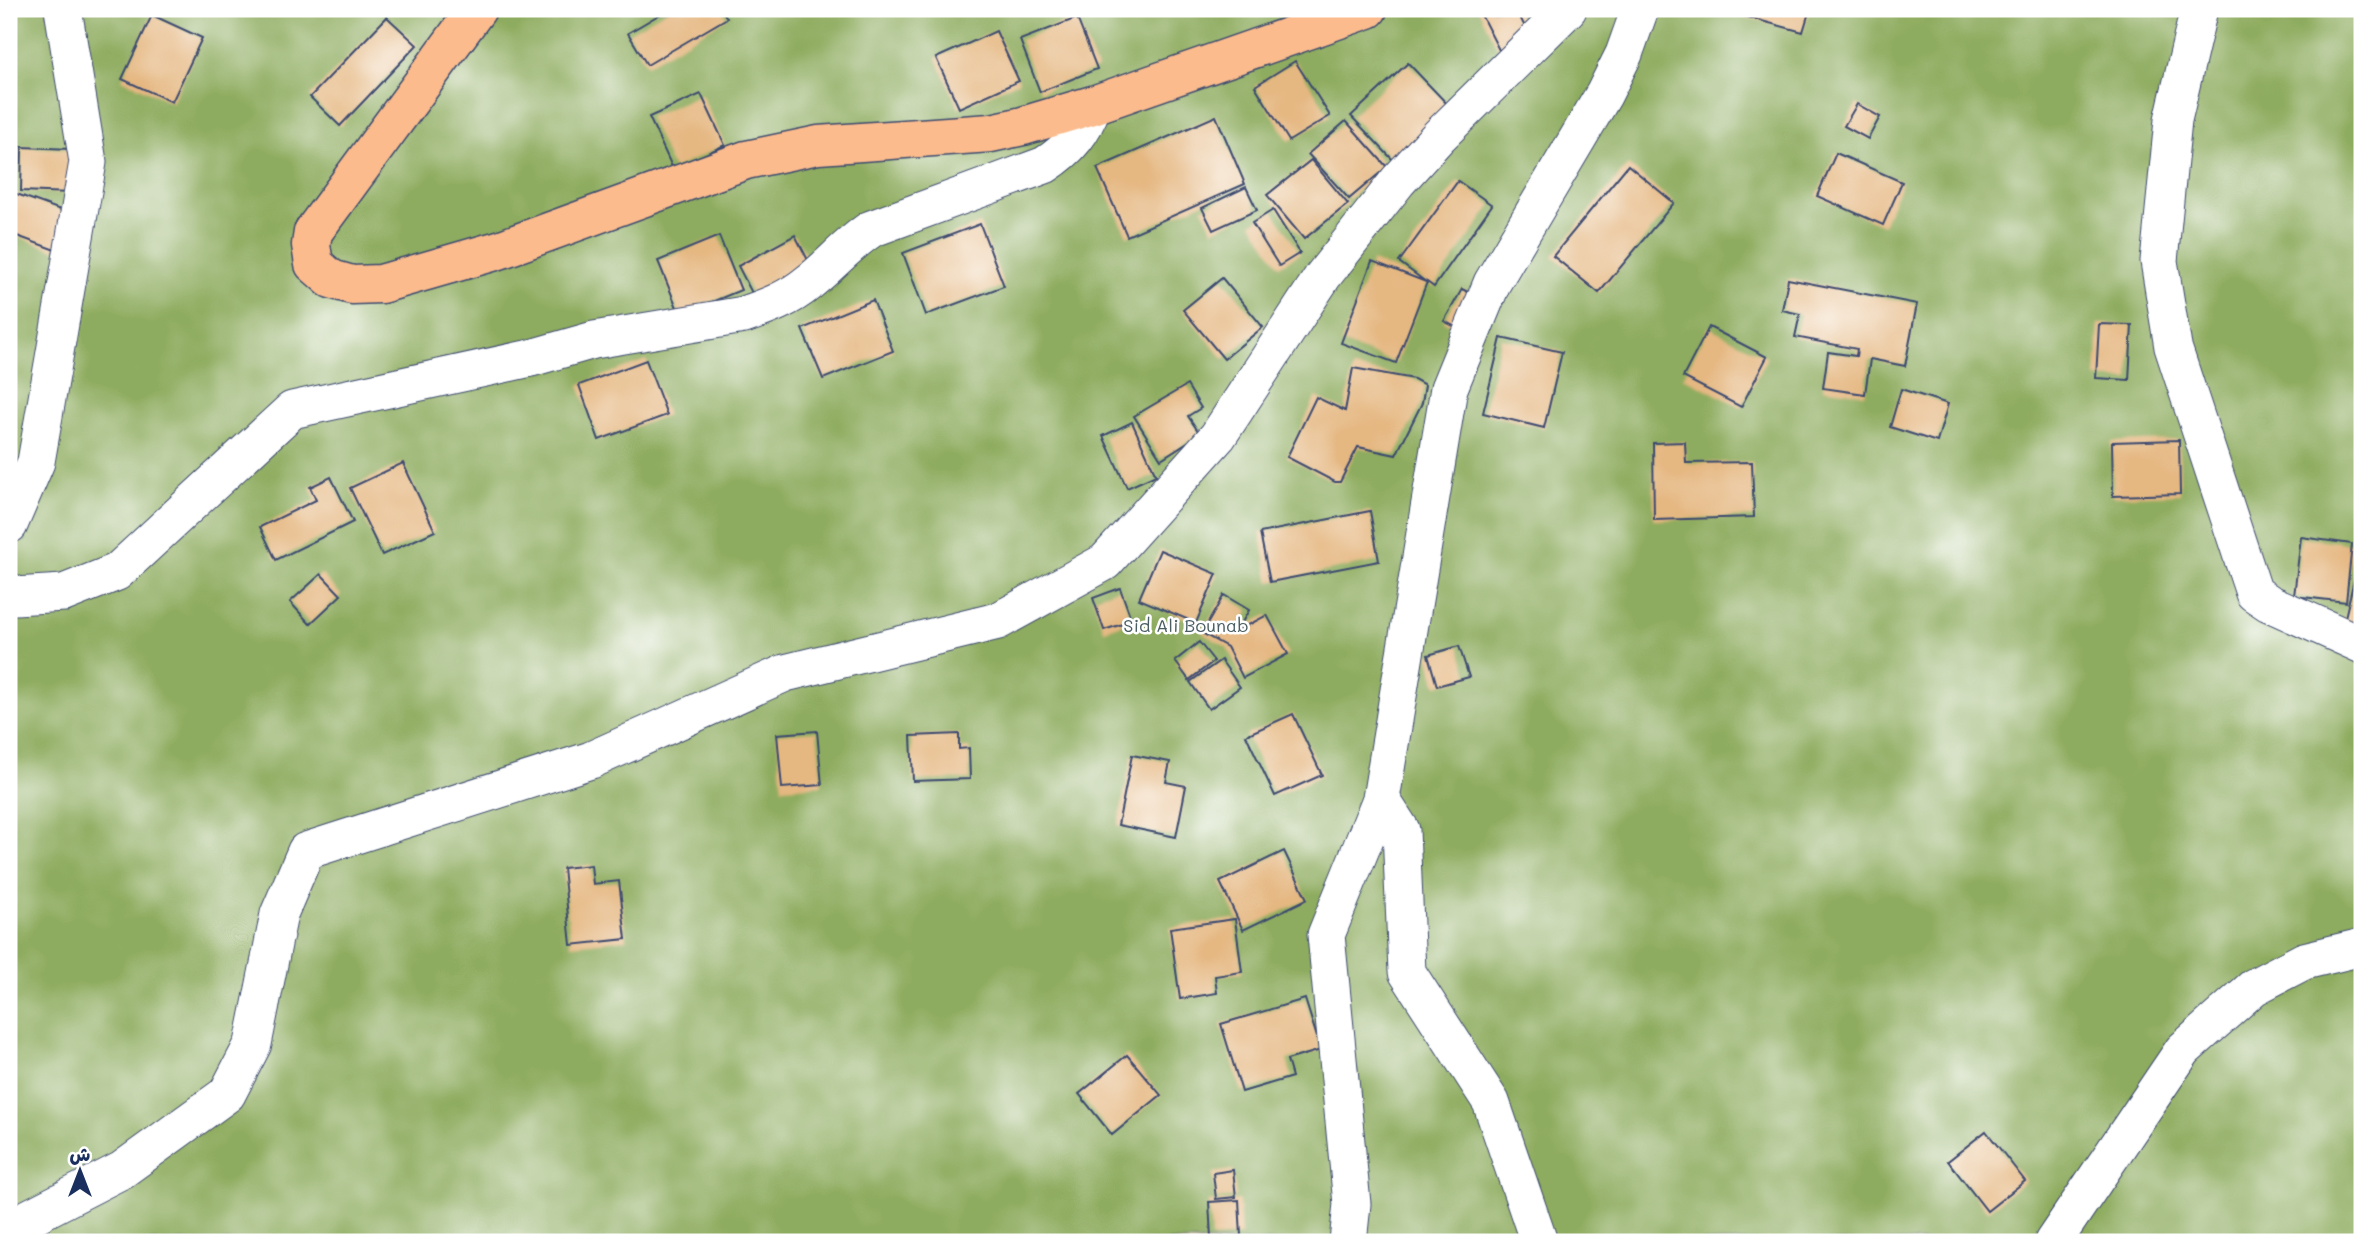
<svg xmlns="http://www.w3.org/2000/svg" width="2371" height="1251" viewBox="0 0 2371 1251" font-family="Mali,'Playpen Sans Arabic',sans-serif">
<rect width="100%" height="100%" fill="#fff"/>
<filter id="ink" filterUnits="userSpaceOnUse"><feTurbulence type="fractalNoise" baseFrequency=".0143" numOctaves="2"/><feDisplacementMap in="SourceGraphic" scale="14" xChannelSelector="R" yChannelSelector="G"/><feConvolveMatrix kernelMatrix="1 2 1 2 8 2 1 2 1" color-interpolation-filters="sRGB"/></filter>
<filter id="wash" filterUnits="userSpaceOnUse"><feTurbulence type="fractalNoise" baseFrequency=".00686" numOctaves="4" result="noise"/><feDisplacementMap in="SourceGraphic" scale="28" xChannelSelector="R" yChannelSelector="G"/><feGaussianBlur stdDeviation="1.57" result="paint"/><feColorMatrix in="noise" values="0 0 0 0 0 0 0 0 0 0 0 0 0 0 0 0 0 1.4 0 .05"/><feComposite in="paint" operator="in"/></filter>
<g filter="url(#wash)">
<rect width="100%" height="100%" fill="#f7e5d0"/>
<rect fill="#8eac5f" stroke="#546e5e" stroke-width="2" x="9" y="9" width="2353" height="1233"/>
<g id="blocks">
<g fill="#e5b781">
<polygon points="669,9 721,9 727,18 647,65 628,33"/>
<polygon points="1483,9 1516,9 1530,37 1500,52 1479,11"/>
<polygon points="1745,9 1810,9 1803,32 1743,16"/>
<polygon points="152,15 202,38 172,102 122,79"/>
<polygon points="387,17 417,45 340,126 310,97"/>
<polygon points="1077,18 1097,69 1040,92 1020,40"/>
<polygon points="996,31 1019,81 959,108 936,58"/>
<polygon points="1295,61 1330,116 1289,141 1255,86"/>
<polygon points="1408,63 1451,108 1394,161 1351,116"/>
<polygon points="701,94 725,145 673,169 649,117"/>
<polygon points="1857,104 1880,117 1868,139 1844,126"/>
<polygon points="1216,116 1245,184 1127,236 1097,168"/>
<polygon points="1346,121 1387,167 1349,199 1308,154"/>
<polygon points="22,147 71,149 70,193 21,191"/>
<polygon points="1836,153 1902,182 1883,225 1817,196"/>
<polygon points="1311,160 1348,204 1304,239 1267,195"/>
<polygon points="1628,165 1674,203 1599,293 1553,256"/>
<polygon points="1458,181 1492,205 1434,287 1427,282 1396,363 1341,343 1372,261 1426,282 1399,262"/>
<polygon points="1246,187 1257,210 1213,230 1202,208"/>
<polygon points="14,193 69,213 55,250 9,233 9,206"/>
<polygon points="1273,210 1300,253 1279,266 1252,223"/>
<polygon points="980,224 1004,286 926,315 903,253"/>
<polygon points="795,235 810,264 753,295 738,266"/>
<polygon points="719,236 741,290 680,315 658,261"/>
<polygon points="1222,278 1263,327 1224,359 1183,310"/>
<polygon points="1788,279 1917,304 1905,366 1870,359 1865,394 1823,388 1828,352 1856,356 1857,349 1795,337 1800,314 1782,310"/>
<polygon points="1462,289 1474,295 1457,328 1444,321"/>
<polygon points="873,300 893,351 823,379 802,329"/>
<polygon points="2099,324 2132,325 2129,380 2096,378"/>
<polygon points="1709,327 1767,357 1741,407 1683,377"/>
<polygon points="1501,338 1562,352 1544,428 1483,413"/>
<polygon points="646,360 667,415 599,440 579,385"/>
<polygon points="1353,368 1414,379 1425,385 1422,403 1396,455 1358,447 1340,482 1335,482 1287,457 1316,397 1345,411"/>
<polygon points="1187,385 1201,408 1188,416 1200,434 1161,459 1134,416"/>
<polygon points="1901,389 1948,404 1937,442 1890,427"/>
<polygon points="1132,422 1156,475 1127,488 1103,436"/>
<polygon points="2179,440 2180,494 2113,496 2112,442"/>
<polygon points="1685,442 1686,463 1752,462 1754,517 1654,520 1653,443"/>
<polygon points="403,463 435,531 382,555 350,488"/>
<polygon points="331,477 353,522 276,560 260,527 316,500 310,487"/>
<polygon points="1370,511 1379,561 1270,582 1260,533"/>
<polygon points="2301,537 2352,544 2346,602 2294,596"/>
<polygon points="1160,550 1217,574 1196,623 1139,599"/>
<polygon points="2356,571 2362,572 2362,631 2343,626"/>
<polygon points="321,574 341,595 310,624 290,602"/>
<polygon points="1120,588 1132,621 1104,630 1093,598"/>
<polygon points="1224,595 1249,610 1237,631 1267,615 1288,654 1243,678 1227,647 1202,633"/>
<polygon points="1199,642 1214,661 1189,680 1175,661"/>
<polygon points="1459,646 1469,677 1437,686 1428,655"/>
<polygon points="1221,660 1240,687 1209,709 1190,682"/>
<polygon points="1293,714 1322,775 1275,796 1246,735"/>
<polygon points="817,731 822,785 782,788 777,734"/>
<polygon points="959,734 959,749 969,748 970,779 913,781 911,736"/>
<polygon points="1132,755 1170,762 1166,782 1186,786 1176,837 1118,825"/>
<polygon points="1284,851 1307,899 1243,930 1220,882"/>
<polygon points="591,865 593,884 619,881 626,939 571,945 563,868"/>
<polygon points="1235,919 1242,972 1215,976 1217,993 1180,999 1170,928"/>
<polygon points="1305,999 1321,1050 1287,1060 1292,1077 1242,1092 1221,1024"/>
<polygon points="1127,1055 1161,1095 1112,1135 1079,1094"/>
<polygon points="1986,1131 2025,1181 1987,1211 1948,1161"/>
<polygon points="1233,1170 1236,1197 1216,1199 1213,1173"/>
<polygon points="1239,1200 1241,1236 1211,1238 1209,1202"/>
</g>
</g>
</g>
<g filter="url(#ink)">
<use href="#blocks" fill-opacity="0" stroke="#3c4a6f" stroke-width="2"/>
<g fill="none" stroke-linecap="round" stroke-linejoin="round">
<g stroke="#3c4a6f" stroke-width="39">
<g id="minor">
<polyline points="2199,9 2173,120 2159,261 2173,347 2254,593 2269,603 2362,645"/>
<polyline points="9,525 36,462 88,162 63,9"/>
<path d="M9,591L15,596L64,593L117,572L292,410L531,358L594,340L744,315C767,307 789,299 808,283C830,266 847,245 871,229L1045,165C1070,149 1083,132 1093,105"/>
<polyline points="1381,799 1401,830 1407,972 1491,1102 1539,1242"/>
<polyline points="9,1228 122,1170 227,1094 253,1044 279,914 306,851 591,760 785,673 998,621 1105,562 1218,436 1323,276 1398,181 1439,136 1568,9"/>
<polyline points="1348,1242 1352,1204 1326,935 1381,799 1449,388 1492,283 1604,94 1624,54 1640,9"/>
<polyline points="2053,1242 2183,1050 2254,987 2304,961 2362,947"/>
</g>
</g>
<g stroke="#3c4a6f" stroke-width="41">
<polyline id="major" points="477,9 313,232 311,245 314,264 331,279 352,285 381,284 499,250 746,160 818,145 991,133 1023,126 1093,105 1368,9"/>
</g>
<use href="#minor" stroke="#fff" stroke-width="37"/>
<use href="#major" stroke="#fbbb8c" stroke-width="38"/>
</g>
</g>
<g text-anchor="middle" stroke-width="5" stroke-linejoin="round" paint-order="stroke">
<g font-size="18" fill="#495d62" stroke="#fff">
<text x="1186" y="632">Sid Ali Bounab</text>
</g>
</g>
<rect width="2371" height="1251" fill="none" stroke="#fff" stroke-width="35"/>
<g transform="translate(80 1171)" stroke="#ffffff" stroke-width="5" paint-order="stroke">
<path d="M0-5L12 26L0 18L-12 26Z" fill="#1b2f5e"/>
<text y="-10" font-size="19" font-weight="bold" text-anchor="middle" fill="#1b2f5e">ش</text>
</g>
</svg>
